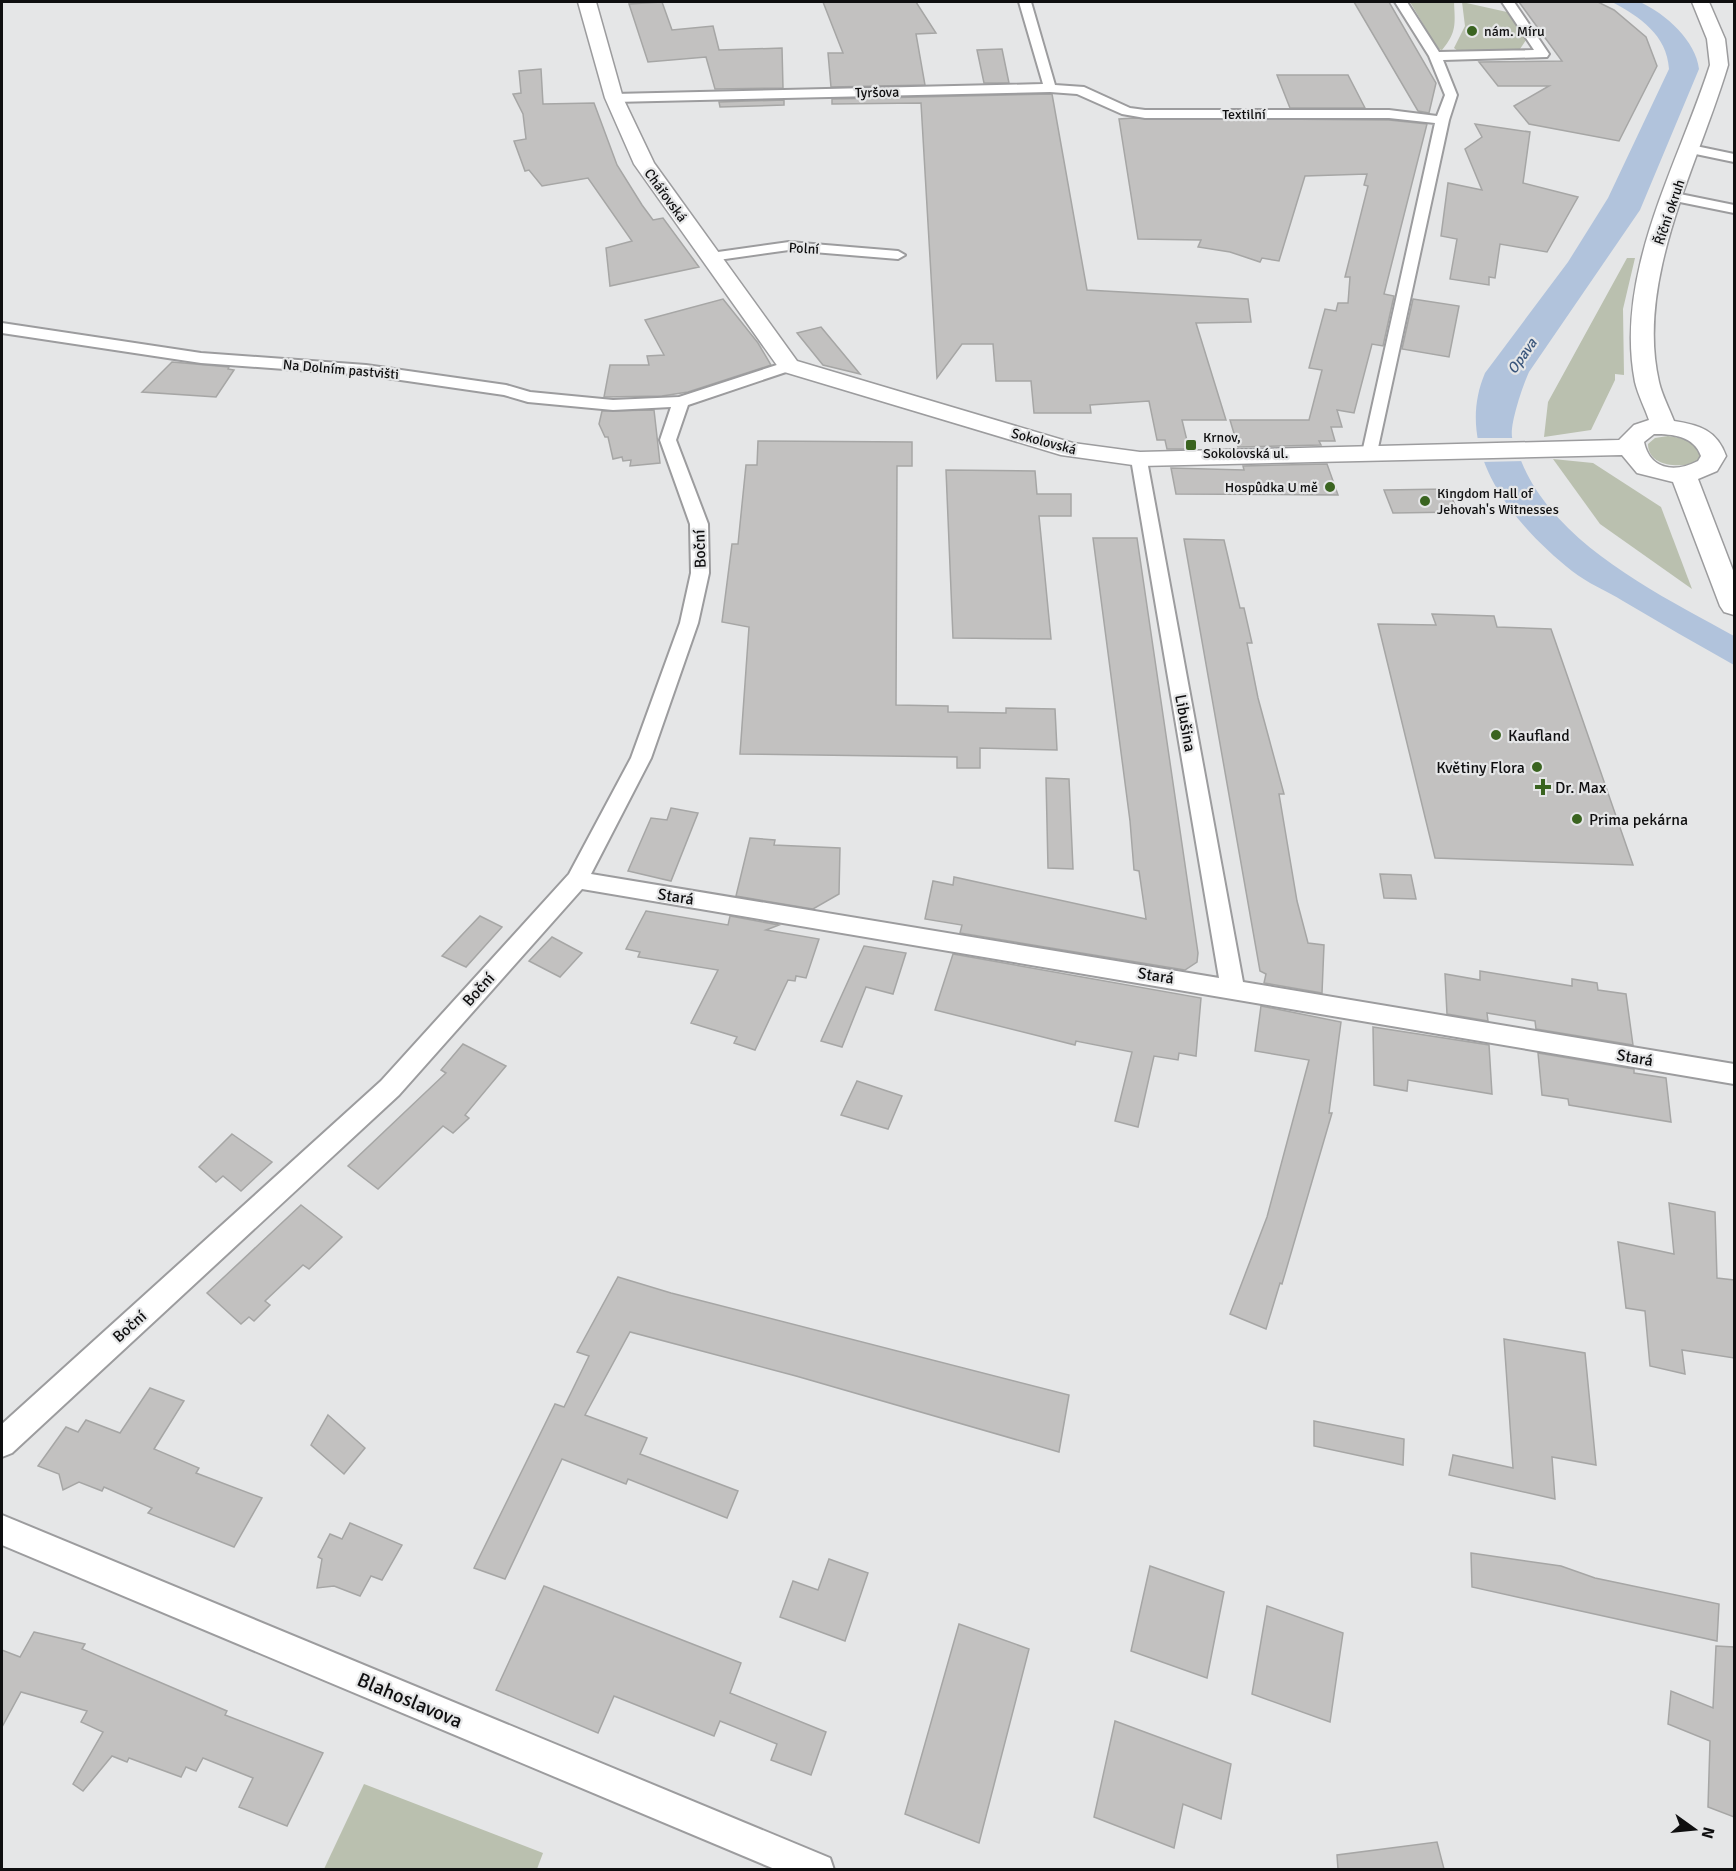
<svg xmlns="http://www.w3.org/2000/svg" width="1736" height="1871" viewBox="0 0 1736 1871" font-family="Signika,sans-serif">
<rect width="100%" height="100%" fill="#e5e6e7"/>
<g fill="#bac0af">
<path d="M1410,2H1454C1455,24 1457,32 1442,50L1438,49Z"/>
<polygon points="1462,2 1507,12 1526,40 1520,49 1458,51 1454,48 1465,26"/>
<polygon points="1627,258 1635,258 1623,309 1624,375 1615,374 1615,380 1591,430 1544,437 1548,402"/>
<path d="M1668,436C1684,438 1695,442 1703,457L1701,461C1685,468 1648,469 1648,444L1655,438Z"/>
<polygon points="1553,459 1593,463 1661,507 1692,589 1600,524"/>
<polygon points="364,1784 543,1853 537,1869 324,1869"/>
</g>
<path fill="#b1c3dc" d="M1612,2C1620,2 1633,0 1640,2C1666,14 1696,41 1699,69L1640,210L1529,372C1523,385 1510,423 1512,437C1513,445 1519,455 1522,463C1556,545 1660,595 1734,636V665C1697,644 1660,623 1623,601C1607,591 1587,583 1572,571C1514,525 1452,451 1485,373L1568,262L1608,198L1669,69C1667,35 1640,17 1612,2Z"/>
<polygon fill="#e5e6e7" points="1474,438 1515,438 1525,461 1480,462"/>
<g fill="#c2c1c0" stroke="#a6a6a5" stroke-width="1.5">
<polygon points="662,2 672,30 713,26 719,50 782,48 783,88 715,89 706,57 648,62 629,4"/>
<polygon points="823,2 916,2 936,33 916,34 925,85 831,87 828,53 843,53"/>
<polygon points="1354,2 1389,2 1436,83 1429,113 1418,111"/>
<polygon points="1519,2 1598,2 1614,10 1646,37 1657,66 1619,141 1529,124 1514,106 1549,86 1498,86 1479,62 1562,61"/>
<polygon points="1002,49 1009,83 984,83 977,50"/>
<polygon points="541,69 543,104 594,103 617,165 642,205 653,220 663,218 699,267 610,286 606,248 632,241 588,178 542,186 529,170 525,171 514,141 526,139 523,114 513,94 521,93 519,71"/>
<polygon points="1277,75 1348,75 1365,108 1290,108"/>
<polygon points="1052,94 1087,290 1248,299 1251,322 1196,323 1226,420 1182,420 1189,449 1167,449 1165,440 1157,440 1149,401 1090,405 1091,413 1034,413 1031,381 996,381 993,344 962,344 937,378 921,103 832,104 832,99"/>
<polygon points="784,100 784,105 755,106 720,107 719,102"/>
<polygon points="1134,118 1389,120 1427,124 1384,294 1394,296 1383,346 1372,344 1354,413 1337,410 1342,427 1331,427 1335,441 1319,441 1321,445 1238,447 1230,420 1309,420 1322,370 1309,368 1325,309 1336,311 1338,303 1348,303 1350,277 1345,277 1368,186 1364,185 1367,174 1305,176 1279,261 1262,258 1260,262 1230,252 1198,247 1201,240 1138,239 1119,119"/>
<polygon points="1475,124 1530,132 1523,183 1578,197 1547,252 1500,244 1495,278 1489,277 1489,285 1450,279 1457,239 1441,236 1448,183 1482,190 1465,149 1482,137"/>
<polygon points="723,299 758,343 771,365 688,392 662,396 604,397 610,365 649,365 647,356 664,355 645,320"/>
<polygon points="1413,299 1459,306 1449,357 1402,349"/>
<polygon points="821,327 860,374 823,365 797,333"/>
<polygon points="172,362 229,367 228,369 234,370 216,397 142,392"/>
<polygon points="654,410 660,463 630,466 631,460 623,461 622,457 613,459 608,437 605,437 599,424 602,411"/>
<polygon points="758,441 912,442 912,466 897,466 896,705 948,706 948,712 1006,713 1006,708 1055,709 1057,750 980,748 980,768 957,768 957,757 740,754 749,627 722,622 732,544 738,544 746,465 757,465"/>
<polygon points="1327,464 1338,495 1176,494 1171,468 1244,470 1243,466"/>
<polygon points="946,470 1035,471 1037,494 1071,494 1071,516 1039,516 1051,639 953,638"/>
<polygon points="1448,489 1458,512 1393,513 1384,490"/>
<polygon points="1093,538 1137,538 1198,953 1197,962 1185,970 960,933 962,925 925,919 933,881 953,885 954,877 1146,919 1139,871 1134,870 1130,821"/>
<polygon points="1184,539 1224,540 1240,608 1244,608 1252,643 1247,643 1258,698 1284,794 1279,794 1297,901 1308,943 1324,945 1322,993 1264,983 1266,974 1260,971"/>
<polygon points="1432,614 1494,616 1497,627 1551,629 1633,865 1435,858 1378,624 1436,625"/>
<polygon points="1046,778 1069,779 1073,869 1048,868"/>
<polygon points="671,808 698,813 671,881 628,871 651,818 667,820"/>
<polygon points="750,838 775,840 774,845 840,848 839,894 813,909 736,896"/>
<polygon points="1380,874 1411,875 1416,899 1384,898"/>
<polygon points="646,911 728,925 730,916 779,925 766,930 819,939 806,978 796,976 795,981 788,980 755,1050 734,1043 737,1037 691,1023 718,970 638,957 640,952 626,949"/>
<polygon points="480,916 502,927 466,967 442,956"/>
<polygon points="552,937 582,953 560,977 529,961"/>
<polygon points="864,946 906,953 893,994 866,987 842,1047 821,1041"/>
<polygon points="953,954 1201,998 1196,1056 1179,1053 1178,1060 1154,1056 1138,1127 1115,1121 1132,1052 1076,1041 1075,1045 935,1010"/>
<polygon points="1480,971 1572,986 1572,979 1597,983 1598,990 1626,994 1633,1045 1536,1029 1535,1021 1487,1013 1488,1021 1447,1014 1445,974 1480,980"/>
<polygon points="1261,1006 1341,1022 1329,1113 1332,1113 1282,1284 1280,1283 1266,1329 1230,1314 1267,1217 1309,1060 1255,1051"/>
<polygon points="1373,1027 1489,1045 1492,1094 1408,1080 1407,1091 1374,1085"/>
<polygon points="463,1044 506,1066 465,1115 469,1118 453,1133 443,1126 378,1189 348,1166 446,1073 441,1070"/>
<polygon points="1538,1053 1634,1069 1634,1073 1666,1078 1671,1122 1569,1105 1568,1099 1542,1095"/>
<polygon points="857,1081 902,1096 888,1129 841,1115"/>
<polygon points="232,1134 272,1162 241,1191 223,1176 216,1182 199,1167"/>
<polygon points="1669,1203 1715,1212 1717,1278 1734,1280 1734,1358 1682,1350 1685,1374 1650,1366 1645,1311 1626,1308 1618,1242 1674,1254"/>
<polygon points="301,1205 342,1237 309,1269 303,1265 265,1301 270,1305 254,1321 249,1317 241,1324 207,1293"/>
<polygon points="618,1277 671,1293 1069,1395 1059,1452 796,1376 630,1332 585,1415 647,1438 640,1454 738,1491 727,1518 628,1479 626,1484 562,1459 505,1579 474,1568 555,1404 564,1407 589,1356 577,1352"/>
<polygon points="1504,1339 1585,1353 1596,1465 1552,1457 1555,1499 1449,1475 1453,1455 1513,1468"/>
<polygon points="150,1388 184,1401 154,1449 199,1468 196,1473 262,1498 234,1547 148,1513 152,1508 104,1487 102,1491 79,1482 63,1490 59,1474 38,1466 66,1427 78,1432 86,1420 120,1433"/>
<polygon points="328,1415 365,1448 344,1474 311,1445"/>
<polygon points="1314,1421 1404,1439 1403,1465 1314,1446"/>
<polygon points="350,1523 402,1545 382,1580 371,1576 360,1596 334,1586 317,1588 322,1559 318,1557 330,1534 342,1539"/>
<polygon points="1471,1553 1561,1566 1595,1578 1719,1604 1717,1641 1472,1587"/>
<polygon points="829,1559 868,1573 845,1641 780,1617 793,1581 818,1590"/>
<polygon points="1150,1566 1224,1592 1207,1678 1131,1651"/>
<polygon points="544,1586 741,1663 730,1693 826,1732 811,1775 771,1760 777,1744 720,1721 714,1736 614,1696 598,1733 496,1690"/>
<polygon points="1267,1606 1343,1633 1330,1722 1252,1694"/>
<polygon points="959,1624 1029,1649 979,1843 905,1814"/>
<polygon points="34,1632 85,1644 82,1649 227,1711 225,1715 323,1753 287,1826 239,1807 253,1778 203,1758 196,1771 186,1767 181,1777 129,1758 127,1762 112,1756 83,1791 73,1784 103,1732 81,1722 87,1711 21,1692 2,1727 2,1650 20,1657"/>
<polygon points="1716,1646 1734,1647 1734,1817 1708,1807 1710,1741 1668,1724 1671,1691 1713,1708"/>
<polygon points="1115,1721 1231,1764 1221,1819 1183,1804 1174,1848 1094,1817"/>
<polygon points="1437,1842 1444,1869 1338,1869 1337,1855"/>
</g>
<g fill="none" stroke-linecap="round" stroke-linejoin="round">
<g stroke="#9c9c9e" stroke-width="4">
<g id="street">
<polygon points="1019,2 1031,2 1055,85 1084,87 1130,108 1145,110 1389,110 1437,116 1445,95 1429,56 1395,2 1407,2 1439,52 1534,50 1502,2 1514,2 1549,54 1547,57 1443,60 1457,95 1449,120 1376,457 1364,457 1362,453 1435,123 1389,118 1145,118 1122,114 1077,94 1050,92 614,102 608,98 614,94 1043,84"/>
<polygon points="1691,145 1734,154 1734,162 1686,152 1684,149"/>
<polygon points="1675,193 1734,205 1734,213 1670,200 1670,194"/>
<polygon points="789,242 898,251 905,255 898,259 789,250 711,261 704,257 711,253"/>
<polygon points="2,323 201,353 366,365 506,385 530,392 613,400 679,397 783,363 795,363 797,366 795,369 688,405 676,440 708,524 709,573 698,623 651,758 591,874 1219,978 1131,459 1140,454 1146,455 1243,982 1734,1064 1734,1084 582,889 399,1095 12,1453 2,1457 2,1424 381,1081 569,874 631,758 680,623 691,573 690,524 660,440 671,407 613,410 528,402 504,395 366,375 201,363 2,333"/>
<polygon points="2,1515 830,1858 834,1870 777,1870 2,1545"/>
</g>
</g>
<g stroke="#9c9c9e" stroke-width="3">
<path id="secondary" d="M578,2H596L623,98L654,163L797,361L1073,443L1140,452L1619,440L1634,425L1649,420C1645,408 1638,395 1635,382C1614,273 1678,165 1710,65L1707,39L1692,2H1709L1725,39L1728,65C1699,163 1635,279 1659,382C1662,395 1669,408 1674,421C1699,425 1717,430 1726,456L1717,471L1698,479L1734,573V615L1724,612L1720,606L1673,482L1637,473L1622,455L1140,466L1061,455L781,371L634,164L605,98ZM1654,434C1673,434 1694,436 1701,456L1698,461C1675,473 1650,470 1644,442Z"/>
</g>
<use href="#street" fill="#fff" fill-rule="evenodd"/>
<use href="#secondary" fill="#fff" fill-rule="evenodd"/>
</g>
<g fill="#3a6420" stroke="#e5e6e7" stroke-width="2">
<circle cx="1472" cy="31" r="6"/>
<rect x="1185" y="439" width="12" height="12" rx="3"/>
<circle cx="1330" cy="487" r="6"/>
<circle cx="1425" cy="501" r="6"/>
<circle cx="1496" cy="735" r="6"/>
<circle cx="1537" cy="767" r="6"/>
<path d="M1540 778h6v6h6v6h-6v6h-6v-6h-6v-6h6z"/>
<circle cx="1577" cy="819" r="6"/>
</g>
<g text-anchor="middle" stroke-width="4.5" stroke-linejoin="round" paint-order="stroke">
<g font-size="14" fill="#0f0f10" stroke="#e5e6e7" text-anchor="start">
<text x="1484" y="36">nám. Míru</text>
<text x="1203" y="442">Krnov,<tspan x="1203" dy="16">Sokolovská ul.</tspan></text>
<text x="1318" y="492" text-anchor="end">Hospůdka U mě</text>
<text x="1437" y="498">Kingdom Hall of<tspan x="1437" dy="16">Jehovah's Witnesses</tspan></text>
</g>
<g font-size="14" fill="#0f0f10" stroke="#e5e6e7">
<text transform="translate(877 92) rotate(-1)" y="5">Tyršova</text>
<text x="1244" y="119">Textilní</text>
<text transform="translate(666 195) rotate(54)" y="5">Chářovská</text>
<text transform="translate(1669 212) rotate(-71)" y="5">Říční okruh</text>
<text transform="translate(804 248) rotate(3)" y="5">Polní</text>
<text transform="translate(341 369) rotate(5)" y="5">Na Dolním pastvišti</text>
<text transform="translate(1044 441) rotate(15)" y="5">Sokolovská</text>
</g>
<g font-size="15" font-style="italic" fill="#3a567c" stroke="#e5e6e7">
<text transform="translate(1522 356) rotate(-55)" y="5">Opava</text>
</g>
<g font-size="16" fill="#0f0f10" stroke="#e5e6e7">
<text transform="translate(699 549) rotate(-92)" y="6">Boční</text>
<text transform="translate(1186 723) rotate(80)" y="6">Libušina</text>
<text transform="translate(676 896) rotate(9)" y="6">Stará</text>
<text transform="translate(1156 975) rotate(9)" y="6">Stará</text>
<text transform="translate(478 989) rotate(-48)" y="6">Boční</text>
<text transform="translate(1635 1057) rotate(10)" y="6">Stará</text>
<text transform="translate(129 1326) rotate(-42)" y="6">Boční</text>
</g>
<g font-size="16" fill="#0f0f10" stroke="#e5e6e7" text-anchor="start">
<text x="1508" y="741">Kaufland</text>
<text x="1525" y="773" text-anchor="end">Květiny Flora</text>
<text x="1555" y="793">Dr. Max</text>
<text x="1589" y="825">Prima pekárna</text>
</g>
<g font-size="20" fill="#0f0f10" stroke="#e5e6e7">
<text transform="translate(410 1700) rotate(23)" y="7">Blahoslavova</text>
</g>
</g>
<rect width="1736" height="1871" fill="none" stroke="#0f0f10" stroke-width="6"/>
<g transform="translate(1694 1829) rotate(105)" stroke="#e5e6e7" stroke-width="4.5" paint-order="stroke">
<path d="M0-4.5L10 22L0 15L-10 22Z" fill="#0f0f10"/>
<text y="-9" font-size="16" font-weight="bold" text-anchor="middle" fill="#0f0f10">N</text>
</g>
</svg>
